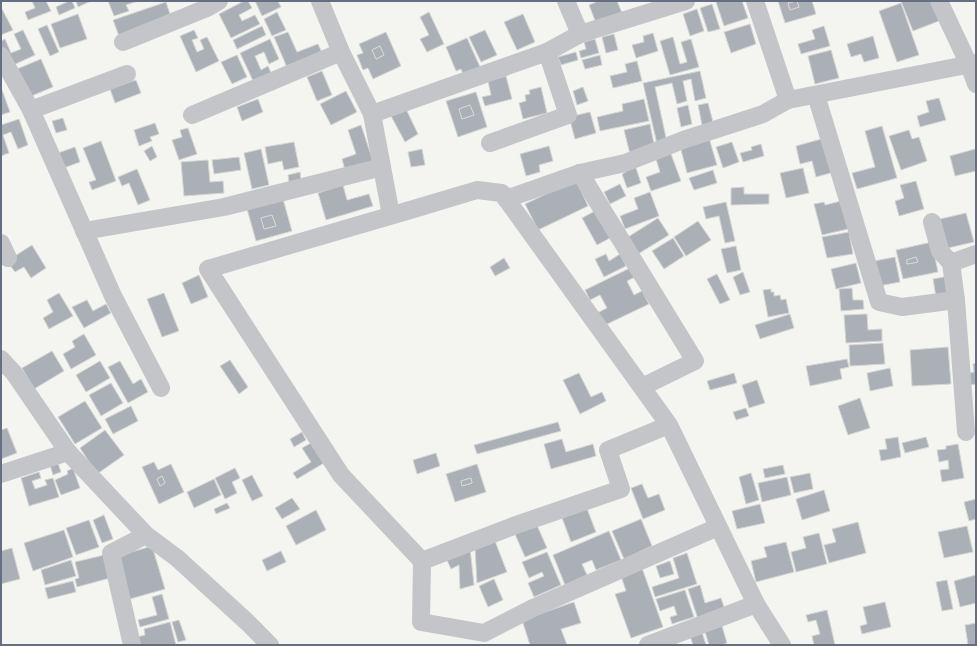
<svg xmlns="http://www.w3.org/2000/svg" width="977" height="646" viewBox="0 0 977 646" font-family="'IBM Plex Sans',sans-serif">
<rect width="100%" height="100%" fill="#f4f5f1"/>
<g fill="#abb0b7" stroke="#d6d6d4" fill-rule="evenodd">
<polygon points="32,1 46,1 51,11 28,20 25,12 35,8"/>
<polygon points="69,1 72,1 75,8 59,15 56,7"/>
<polygon points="76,1 91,1 78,7"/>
<polygon points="108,1 138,1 126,5 129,11 114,16"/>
<polygon points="244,1 248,1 252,8 239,15 242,21 255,15 260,24 231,38 219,14"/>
<polygon points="255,1 278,1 281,7 262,16"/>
<polygon points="596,1 617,1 622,13 596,23 589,5 596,2"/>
<polygon points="718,1 742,1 748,18 724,26 716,2"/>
<polygon points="778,1 796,1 788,3 790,10 799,7 797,1 812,1 816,14 785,23"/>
<polygon points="797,1 799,7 790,10 788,3"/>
<polygon points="901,1 931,1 939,21 913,31"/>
<polygon points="166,2 171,17 119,36 113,20"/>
<polygon points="901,3 919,55 897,62 879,11"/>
<polygon points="712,4 720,29 708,32 700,8"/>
<polygon points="1,9 2,9 13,30 1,35"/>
<polygon points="697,9 704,31 690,36 683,14"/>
<polygon points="277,12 286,30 272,36 264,19"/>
<polygon points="429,12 444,44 427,52 420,39 429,35 420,17"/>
<polygon points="78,14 87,39 60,48 51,24"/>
<polygon points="523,14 535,42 517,50 504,22"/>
<polygon points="750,24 756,44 731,53 724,32"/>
<polygon points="47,25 59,52 50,56 38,29"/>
<polygon points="262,26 266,35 237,49 233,40"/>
<polygon points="824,26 830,46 801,54 798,44 815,39 812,30"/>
<polygon points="23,30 35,55 9,67 1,49 1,41 5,39 11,53 21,49 14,34"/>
<polygon points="194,30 198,38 192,40 197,52 204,49 200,40 207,37 219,61 196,72 180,36"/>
<polygon points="485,30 497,55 481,62 469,37"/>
<polygon points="288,32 297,52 318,44 324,57 289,72 274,37"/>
<path d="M386,32L401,66L373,79L368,68L363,70L357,55L363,53L359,44ZM380,46L384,55L376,59L372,50Z"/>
<polygon points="653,33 658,51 636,58 632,45 644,42 643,36"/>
<polygon points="614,34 618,50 606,53 602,37"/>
<polygon points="873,36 879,58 864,62 861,54 851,57 847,44"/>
<polygon points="673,37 680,64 687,62 681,42 691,39 699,67 670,75 660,41"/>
<polygon points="467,38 481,69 464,76 461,69 456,71 446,47"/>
<polygon points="270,39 279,59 269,64 264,52 255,56 261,70 268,66 272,75 254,83 240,53"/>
<polygon points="595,39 599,53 581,58 579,51 586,49 584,42"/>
<polygon points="380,46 384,55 376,59 372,50"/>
<polygon points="831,50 839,78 815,84 808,56"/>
<polygon points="576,52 578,60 561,65 558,57"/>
<polygon points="237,55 247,77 232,84 221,62"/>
<polygon points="600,55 602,65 585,69 582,60"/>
<polygon points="41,59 53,87 29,97 17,69"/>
<polygon points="637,61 642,81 613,88 610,76 627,72 625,64"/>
<polygon points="322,71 332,95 317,101 307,77"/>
<polygon points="700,71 706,98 695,101 691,79 683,81 687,101 677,104 672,83 655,87 667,142 657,144 643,83"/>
<polygon points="506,76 512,99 485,106 482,97 491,95 488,81"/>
<polygon points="136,80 141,93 115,103 110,89"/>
<polygon points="1,87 10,112 1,115"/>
<polygon points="541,87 547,113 523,119 519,103 526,101 525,95 530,94 529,90"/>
<polygon points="583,87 588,101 577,105 573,91"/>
<polygon points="346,91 357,112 331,125 320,104"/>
<path d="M476,92L487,127L458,137L446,101ZM470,105L474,115L462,119L459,109Z"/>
<polygon points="939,98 946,120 920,127 917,116 929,112 926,101"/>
<polygon points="258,99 263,112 242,121 237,107"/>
<polygon points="644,99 649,121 600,131 597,117 623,111 622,104"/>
<polygon points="708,103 713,122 702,125 698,105"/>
<polygon points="470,105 474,115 462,119 459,109"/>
<polygon points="688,105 692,124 681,127 677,108"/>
<polygon points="406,109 418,134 405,142 391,116"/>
<polygon points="590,112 596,133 575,139 569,117"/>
<polygon points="63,118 67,130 56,133 52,121"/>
<polygon points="19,119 28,145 18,149 11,132 3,135 9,153 1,156 1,125"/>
<polygon points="155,123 159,134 150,137 152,141 139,146 134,130"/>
<polygon points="650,124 655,149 630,154 624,130"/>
<polygon points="361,125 373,161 345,170 342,159 356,154 348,130"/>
<polygon points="882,126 897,178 857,189 852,173 875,167 865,131"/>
<polygon points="188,128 197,154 179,160 172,140 182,137 180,130"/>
<polygon points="909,130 912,139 919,137 927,161 901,170 889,136"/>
<polygon points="709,138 717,165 687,173 680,146"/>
<polygon points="825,138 834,172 816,177 812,161 800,164 796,146"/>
<polygon points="101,141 116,181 92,190 89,182 96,180 83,148"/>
<polygon points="294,142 299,167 284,170 282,161 268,164 265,147"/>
<polygon points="732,142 739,162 723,168 716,147"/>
<polygon points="761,144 764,156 743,162 740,153 752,150 751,147"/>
<polygon points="152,146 157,157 150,161 144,151"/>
<polygon points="549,146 553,161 539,165 540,172 526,176 520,154"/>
<polygon points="75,147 80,162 61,169 55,154"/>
<polygon points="261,149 269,185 252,189 244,153"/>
<polygon points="422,149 425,165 411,167 408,152"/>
<polygon points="975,149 976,154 976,171 955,176 950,156"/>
<polygon points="671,154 681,181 651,191 646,177 660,172 656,159"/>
<polygon points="239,157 241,170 214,174 212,160"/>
<polygon points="208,160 210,182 223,181 224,193 184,196 181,162"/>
<polygon points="635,165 641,183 627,188 622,174 626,172 625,168"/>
<polygon points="803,168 809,193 786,198 780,173"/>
<polygon points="137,169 150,200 138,205 129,183 122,186 118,177"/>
<polygon points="713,170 717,183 694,190 689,178"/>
<polygon points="300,172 301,180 289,182 288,175"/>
<polygon points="576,180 588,206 538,230 525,204"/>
<polygon points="916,181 924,209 899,216 895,201 904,198 900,185"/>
<polygon points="620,184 626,196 610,204 604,192"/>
<polygon points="343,185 347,200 369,194 373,206 326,220 318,193"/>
<polygon points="744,187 744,194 769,194 769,204 731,205 731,188"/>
<polygon points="650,192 659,216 625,229 620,216 638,209 634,198"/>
<path d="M283,199L292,231L256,241L247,209ZM272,215L276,226L264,229L261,218Z"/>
<polygon points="841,201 848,229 822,235 814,204 824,202 825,205"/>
<polygon points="726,202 735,241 725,243 719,216 706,219 703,207"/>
<polygon points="595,211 610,238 597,245 582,218"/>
<polygon points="966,213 974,242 948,248 940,219"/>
<polygon points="272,215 276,226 264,229 261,218"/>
<polygon points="658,218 669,235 638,254 628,237"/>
<polygon points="698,221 711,240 686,256 674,237"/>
<polygon points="849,232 853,254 827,258 822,237"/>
<polygon points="673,238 684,256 664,269 652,251"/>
<path d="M932,242L938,272L903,279L896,250ZM916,257L918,262L907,264V260Z"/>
<polygon points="32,245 46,268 31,278 24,267 15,272 7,261"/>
<polygon points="736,246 741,270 727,273 721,249"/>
<polygon points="606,254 609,261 620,254 626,266 604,277 595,259"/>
<polygon points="895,257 900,282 879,286 874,261"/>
<polygon points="916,257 918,262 907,264 907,260"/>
<polygon points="504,258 510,268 495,276 490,267"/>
<polygon points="856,263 861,283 836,289 831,269"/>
<polygon points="630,268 635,277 627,281 634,295 642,291 649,304 603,326 597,313 607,308 600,295 590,300 585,290"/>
<polygon points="743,272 750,292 740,295 733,277"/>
<polygon points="717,274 730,300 720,304 707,279"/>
<polygon points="199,275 208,297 191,304 182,283"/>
<polygon points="949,276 952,293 936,297 933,279"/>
<polygon points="852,288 853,300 863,300 864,309 841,311 839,289"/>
<polygon points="771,289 771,292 774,292 774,296 780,295 781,300 786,299 789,313 768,317 763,290"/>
<polygon points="59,293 73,316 49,329 43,318 53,312 47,300"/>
<polygon points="164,293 179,331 162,337 147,299"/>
<polygon points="87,300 93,311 106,304 111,313 84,328 72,307"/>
<polygon points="790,314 794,328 760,339 755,325"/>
<polygon points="867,314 868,330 882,329 882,341 846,343 844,315"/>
<polygon points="84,334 96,355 71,369 63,354 75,347 72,341"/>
<polygon points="883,343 885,364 850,366 849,345"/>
<polygon points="948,347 951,384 912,386 910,350"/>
<polygon points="52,351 64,371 34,389 22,368"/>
<polygon points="847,359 849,367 840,369 842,379 810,386 806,366"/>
<polygon points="230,360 248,387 239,394 220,366"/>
<polygon points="100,361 110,378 86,392 76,375"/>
<polygon points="120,361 133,384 141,379 148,392 128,403 108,367"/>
<polygon points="976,363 976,384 969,385 967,373 974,372 973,364"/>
<polygon points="890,368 893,386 870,391 867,373"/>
<polygon points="579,373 591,397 602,392 606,401 580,414 563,380"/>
<polygon points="734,373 737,383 710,390 707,381"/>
<polygon points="757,380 765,403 749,408 742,385"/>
<polygon points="111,383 123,403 101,416 89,395"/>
<polygon points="860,398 870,428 848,435 838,406"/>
<polygon points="85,401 102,428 75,444 58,417"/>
<polygon points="131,406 138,421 113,434 105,419"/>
<polygon points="746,408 749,416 736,420 733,412"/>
<polygon points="558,422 561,431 477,454 474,445"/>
<polygon points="7,428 17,453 1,459 1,430"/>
<polygon points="105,430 124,455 97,474 80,448"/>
<polygon points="302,432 306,440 294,447 290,439"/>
<polygon points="898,437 901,457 881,461 879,450 887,449 885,439"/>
<polygon points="926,437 929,447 905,453 902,443"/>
<polygon points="562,439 566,452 593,444 596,456 551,469 544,444"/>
<polygon points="311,443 324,463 297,479 293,473 311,462 302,448"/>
<polygon points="958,444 964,478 942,482 940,470 949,469 948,460 939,462 937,450 946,449 946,446"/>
<polygon points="436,453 440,466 417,474 413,460"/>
<path d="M154,462L158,470L171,464L184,492L159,504L142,467ZM162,476L165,483L160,486L157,479Z"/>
<polygon points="58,463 61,472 53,475 50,465"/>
<path d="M477,464L486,492L455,502L446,474ZM471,478L472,483L462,486L461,481Z"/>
<polygon points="783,465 785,474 765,478 763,469"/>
<polygon points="73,468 80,488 61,495 55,480 68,474 67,471"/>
<polygon points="235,468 240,478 232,482 237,493 225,499 215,478"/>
<polygon points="39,472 41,478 32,481 35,489 47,485 45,480 53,478 59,497 29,506 21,478"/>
<polygon points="751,473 759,500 746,504 739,477"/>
<polygon points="810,473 813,489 794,493 790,477"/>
<polygon points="252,475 263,496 252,501 242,480"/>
<polygon points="162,476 165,483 160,486 157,479"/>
<polygon points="787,477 791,495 762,502 758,483"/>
<polygon points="471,478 472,483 462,486 461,481"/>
<polygon points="214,479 221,495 194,508 187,492"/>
<polygon points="642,484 648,498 659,494 665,510 643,519 631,488"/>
<polygon points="824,490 830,511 802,520 796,499"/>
<polygon points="292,498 300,509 282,519 275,508"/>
<polygon points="976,499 976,519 969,521 964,502"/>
<polygon points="227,503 230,508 216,514 214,509"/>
<polygon points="760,504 765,523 737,529 732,511"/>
<polygon points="586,506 596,532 571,542 561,515"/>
<polygon points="316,510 326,530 296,545 286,526"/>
<polygon points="104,515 113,539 102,543 93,520"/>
<polygon points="641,519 652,546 624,559 612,531"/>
<polygon points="89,520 99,547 76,555 66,528"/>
<polygon points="858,522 866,553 829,563 824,545 836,542 832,529"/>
<polygon points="536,523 547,548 525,557 514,532"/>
<polygon points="967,526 973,552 944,558 938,532"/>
<polygon points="64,530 73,557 33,571 24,543"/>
<polygon points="609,531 621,560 596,570 592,560 582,564 587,575 565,585 553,555"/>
<polygon points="819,533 827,564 796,572 791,552 806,548 803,537"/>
<polygon points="495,541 507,572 477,583 475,548"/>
<polygon points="786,542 794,572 756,582 751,561 767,557 764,547"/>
<polygon points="152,546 165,589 130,599 118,556"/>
<polygon points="12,548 20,579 1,584 1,551"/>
<polygon points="470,548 474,585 460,589 459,565 451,569 446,558"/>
<polygon points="281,551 286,562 267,571 262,560"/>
<polygon points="547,552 561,585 534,597 528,583 544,576 542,572 529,578 522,562"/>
<polygon points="687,553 697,584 655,597 652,587 679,578 673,558"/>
<polygon points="104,555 110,578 77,587 75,579 79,578 75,562"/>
<polygon points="71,560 76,576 45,585 41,570"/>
<polygon points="670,561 674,574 660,578 656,566"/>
<polygon points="642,568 663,627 631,638 615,594 626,591 621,576"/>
<polygon points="976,575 976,603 960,607 954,581"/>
<polygon points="494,579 503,600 488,607 479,586"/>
<polygon points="947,580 953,609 942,611 936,582"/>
<polygon points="73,581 76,592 48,599 45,588"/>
<polygon points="700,585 705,603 721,598 725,610 698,619 688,589"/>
<polygon points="685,590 694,617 672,624 670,617 677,615 674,606 660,611 656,599"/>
<polygon points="162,594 169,619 140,627 138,620 157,615 152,597"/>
<polygon points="574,602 581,623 561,629 567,645 530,645 522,620"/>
<polygon points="885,602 891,627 862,634 860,626 867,624 863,607"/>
<polygon points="827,610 835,645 814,645 812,636 820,634 816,620 808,622 806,615"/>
<polygon points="179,620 186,640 178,642 172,622"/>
<polygon points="170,622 176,645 139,645 137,637 145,635 144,629"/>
<polygon points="976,623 976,645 968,645 965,625"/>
<polygon points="722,626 727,643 722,645 709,645 705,632"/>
<polygon points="702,632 706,645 693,645 690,636"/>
</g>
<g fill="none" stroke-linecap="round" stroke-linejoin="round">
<g stroke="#c3c5c9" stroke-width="18">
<polyline points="320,1 341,52 372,114 391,215"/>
<polyline points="755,1 788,100 976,63"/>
<polyline points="939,1 969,65 976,84"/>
<polyline points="580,34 686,1"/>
<polyline points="123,42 207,8 219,1"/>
<polyline points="1,56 31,110 113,296 161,388"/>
<polyline points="816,95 879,302 902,307 956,300 951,263 940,251 932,222"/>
<polyline points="31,110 127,74"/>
<polyline points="372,114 547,52"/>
<polyline points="192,115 341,52"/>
<polyline points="490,143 568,115 547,52 580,34 566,1"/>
<polyline points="580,173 695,361 642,387"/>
<polyline points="506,199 580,173 625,163 683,140 763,114 788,100"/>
<polyline points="84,231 224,207 382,167"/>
<polyline points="1,243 8,258"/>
<polyline points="951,263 976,254"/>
<polyline points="956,300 966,432"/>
<polyline points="1,359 14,373 68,452 146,535 177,558 247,622 270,645"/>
<polyline points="669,425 608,450 621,489 516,525 422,561 341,475 208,269 417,208 477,190 502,193 669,425 756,604 782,645"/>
<polyline points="1,474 68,452"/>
<polyline points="422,561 421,622 484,633 533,608 718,527"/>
<polyline points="132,645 111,553 146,535"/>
<polyline points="648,645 756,604"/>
</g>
</g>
<rect width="977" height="646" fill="none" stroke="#656f81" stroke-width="4"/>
</svg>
